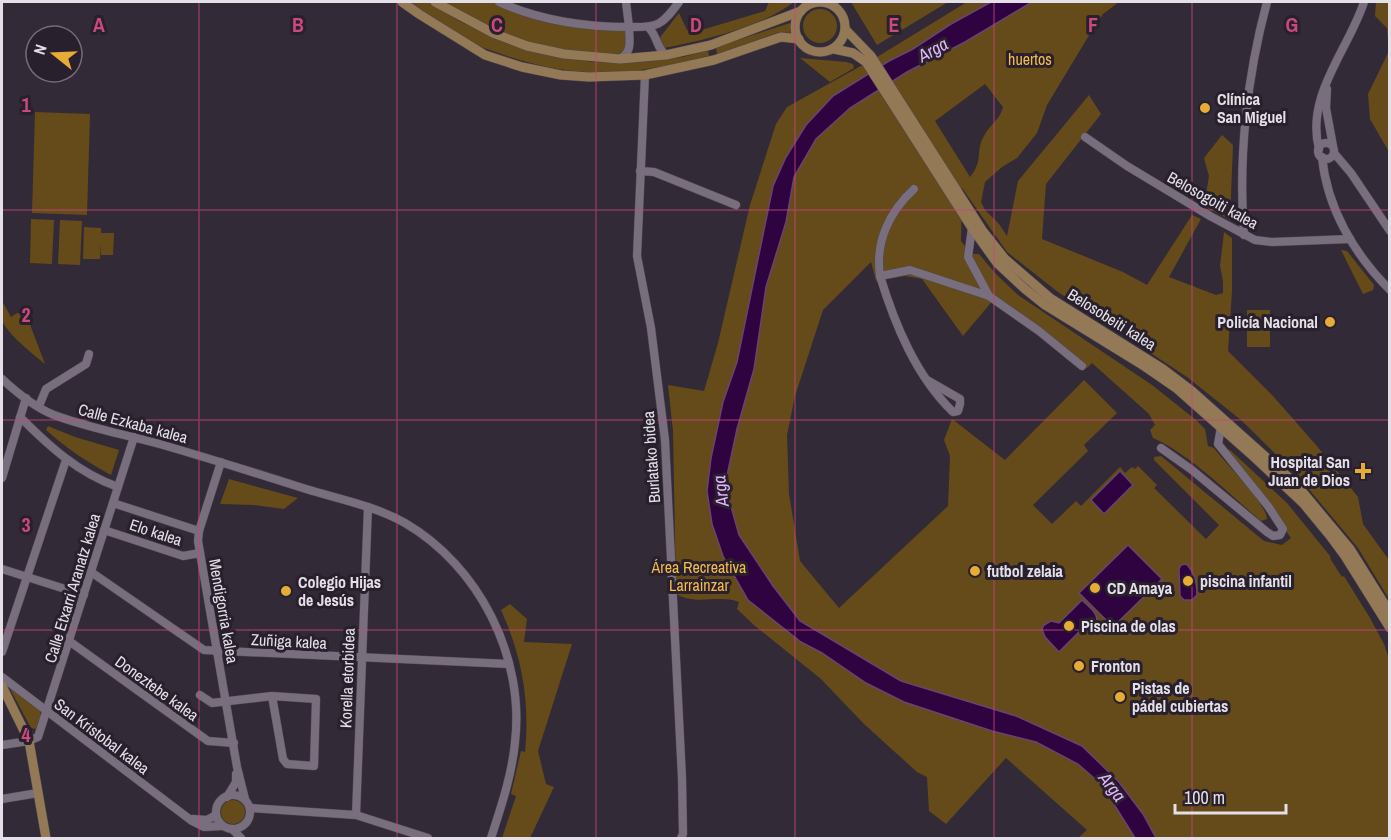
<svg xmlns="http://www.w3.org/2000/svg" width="1391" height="840" viewBox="0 0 1391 840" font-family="'Archivo Narrow',sans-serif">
<rect width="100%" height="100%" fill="#322a36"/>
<g fill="#654b19" fill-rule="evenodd">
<path d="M407,2H429L459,21L505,43L565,58L593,62H643L683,57L708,50L709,56C636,75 580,81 507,56C494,51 481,48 469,41C447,30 427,15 407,2Z"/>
<path d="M443,2H492L626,31L627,47L619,54C579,53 537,49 500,33C481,24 462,12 443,2Z"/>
<path d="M769,2H794C762,27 704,40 664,48L658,44L661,36L679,13L687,30L695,32L765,11Z"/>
<polygon points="851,2 948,2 877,45"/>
<path d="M967,2H991L951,24L913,49L889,61L833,96L806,125L786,157L773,186L737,362L723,402L711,458L707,491L748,600L801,642L822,653L866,683L904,702L992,731L1036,742L1078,764L1102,785L1135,838H1078L1087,830L1006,758L946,824L929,811L927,777L917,772L864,724L821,679L755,626L737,609L739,602C719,594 696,606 676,594L673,431L668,385L704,391L718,343L750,205L776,124L787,107L877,57Z"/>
<path d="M1029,2H1119L1103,14L1088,37L1047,105L1037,133L1017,158L1002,167L985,182L981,202L985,210L999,224L1007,236L1018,181L1089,95L1101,114L1046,184L1042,239L1123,272L1147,285L1192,215L1201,219L1169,277L1216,295L1223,293V281L1220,266L1224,232L1232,238V291L1228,351L1273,396L1316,445L1358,497L1363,524L1389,560V599L1358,548L1297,475L1241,420L1187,377L1058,292L1007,252L962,188L961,241L971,254H979L995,273L1018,295L1152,385L1196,420L1205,429L1208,446L1214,448C1225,463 1267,504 1267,519L1261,521C1232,496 1188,453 1153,438L1150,430L1155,425L1149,414L1092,363L1087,368L1082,366L994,299L963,336L922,279L905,276L876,281L871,262L823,310L795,396L787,435L789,494L800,561L839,608L948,506L950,456L944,440L952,419L1005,460L1084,380L1117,413L1084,445L1088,451L1033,505L1052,524L1076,501L1081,506L1120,467L1125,473L1132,467L1135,469L1138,466L1157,485L1154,488L1206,539L1219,525L1154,460V457L1161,456L1264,541L1282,545L1291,538L1225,448L1230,450L1287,503L1330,556L1331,560L1342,577L1344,576L1370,618L1384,644L1390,662L1389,838H1156L1143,814L1118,781L1082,746L1016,716L901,681L800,621L773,586L739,535L725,485L737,429L754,369L766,287L786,222L794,177L816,139L850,108L908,72L965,42ZM985,84L1003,107C1000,120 989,125 984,136C975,151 984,160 970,177L935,121Z"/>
<polygon points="1376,2 1389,2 1389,152 1370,119 1368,94 1389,51 1387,28 1375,16"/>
<circle cx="820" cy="26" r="17"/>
<polygon points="790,23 790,33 780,32 717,54 716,47"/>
<polygon points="800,58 846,62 853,64 854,68 830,82"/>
<polygon points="35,112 90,114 87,215 32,213"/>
<polygon points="1222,135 1233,145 1230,220 1204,206 1209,176 1204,158"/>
<polygon points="31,219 54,220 52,264 30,263"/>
<polygon points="60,220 82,221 80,265 58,264"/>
<polygon points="84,227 101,228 101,233 114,233 113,255 101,255 101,243 100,259 83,259"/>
<polygon points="1341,250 1347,251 1374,285 1373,290 1363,294"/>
<path d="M2,301L11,317L17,313L26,314L45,364C34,355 6,333 2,320C0,315 1,306 2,301Z"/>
<rect x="1247" y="310" width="23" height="37"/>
<path d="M48,426L75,437L119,450L111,475C87,462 66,448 46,430Z"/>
<polygon points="229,479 298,498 284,509 254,505 220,504"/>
<path d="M510,604L527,619L524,642L572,644L538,751L546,784L554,787L530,838H502L516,796L511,794L521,751L525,752C530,701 522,656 501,610Z"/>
<polygon points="9,687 40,711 41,716 36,729 31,728"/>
<circle cx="233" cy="812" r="12"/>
</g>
<g fill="#2f0240" stroke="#664572" stroke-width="1.5">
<polygon points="991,2 1032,2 965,42 907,72 850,108 816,139 794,177 786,222 766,287 754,369 737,429 725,485 739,535 773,586 800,621 901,681 1016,716 1082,746 1118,781 1143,814 1156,838 1135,838 1102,785 1078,764 1036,742 992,731 904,702 866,683 822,653 801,642 748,600 723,556 712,524 707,491 711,458 723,402 737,362 773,186 786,157 806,125 833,96 889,61 913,49 951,24"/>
<polygon points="1120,471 1133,485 1104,514 1091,500"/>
<polygon points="1128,545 1162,579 1113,627 1079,593"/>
<path d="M1186,564C1195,572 1197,584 1197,595L1192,600H1184L1180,596L1179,569L1181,565Z"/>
<path d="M1082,600C1086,604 1091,608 1094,612C1102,623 1091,632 1080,631L1059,652L1045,637L1042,629L1044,625L1051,621L1059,623Z"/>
</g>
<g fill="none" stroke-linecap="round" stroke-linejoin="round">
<g stroke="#4f4853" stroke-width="9">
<g id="minor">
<path d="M499,2C539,20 585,27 629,27C629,39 633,51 621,58"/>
<path d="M626,2L629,27C658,28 662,25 679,2"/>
<path d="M649,28C658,37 656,48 666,55"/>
<polyline points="645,75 637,256 651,328 665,440 682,778 683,834 681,838"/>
<polyline points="1327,89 1326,108 1333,146"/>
<polyline points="1085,137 1127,166 1210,216 1255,240 1272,242 1350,239"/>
<circle cx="1326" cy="151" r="8"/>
<path d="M1319,149C1305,95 1349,49 1364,2"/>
<polyline points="1334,153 1351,173 1390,231"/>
<path d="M1322,157C1327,208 1354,254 1390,290"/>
<polyline points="640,171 654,172 736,205"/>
<polyline points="972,228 968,257 989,296"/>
<path d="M1244,235C1238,158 1247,76 1267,2"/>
<path d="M880,276C875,242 889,212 914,189"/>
<path d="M2,379C16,392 36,408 54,415C89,428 127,435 163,445C211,459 259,474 306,489C339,499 375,506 405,523C479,566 525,657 515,742C512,775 501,807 491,838"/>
<path d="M927,380L960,399V404L958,411L953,412C916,376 895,325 880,276L910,270L989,296L1039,331L1082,366"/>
<polyline points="39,406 46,389 86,364 89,354"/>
<path d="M20,417C49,446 78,473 118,487"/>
<polyline points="1161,448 1192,470 1267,532 1273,536 1280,535 1283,529 1268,506 1218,444 1221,427"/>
<polyline points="221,462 199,531 198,541 237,767 245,799"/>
<polyline points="2,478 26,398"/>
<polyline points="113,503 199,531"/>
<polyline points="104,530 183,556 200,553"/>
<polyline points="2,569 84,595"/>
<polyline points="91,572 204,650 509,664"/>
<polyline points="69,641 208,741 234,743"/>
<polyline points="2,652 66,460"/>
<polyline points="2,677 192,821 204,827 222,826"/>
<polyline points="200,695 212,703 272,696 316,699 314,766 287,764 283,759 272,696"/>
<polyline points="2,745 29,741 38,737 134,437"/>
<circle cx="233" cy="812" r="17"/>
<polyline points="227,797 236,782 236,774"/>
<polyline points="2,799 38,793"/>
<polyline points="251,808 356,815 428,838"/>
<polyline points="356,815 368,507"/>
<polyline points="193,819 207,820 216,815"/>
<polyline points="232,829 241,838"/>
</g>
</g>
<g stroke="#4f4853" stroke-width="10">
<g id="major">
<polyline points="402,2 419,14 485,55 522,67 561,75 589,77 645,75 714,60 781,37 799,39"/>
<polyline points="435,2 493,33 527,46 564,54 620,59 666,55 711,45 801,11"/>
<circle cx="820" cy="27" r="25"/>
<polyline points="845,29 871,56 982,230 1005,259 1050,298 1163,369 1192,391 1295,483 1350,549 1390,613"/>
<polyline points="834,49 853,53 866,62 972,228 997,263 1025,289 1045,305 1144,366 1176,388 1254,457 1303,503 1331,537 1345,556 1390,628"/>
<polyline points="2,686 29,741 46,838"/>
</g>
</g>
<use href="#minor" stroke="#786e7d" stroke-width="8"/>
<use href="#major" stroke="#937955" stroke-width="9"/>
</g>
<path fill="none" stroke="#cb4a7e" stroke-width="1.5" stroke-opacity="0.55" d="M199,2V838M397,2V838M596,2V838M795,2V838M994,2V838M1192,2V838M2,210H1390M2,420H1390M2,630H1390"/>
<g fill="#e7ac36" stroke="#28202c" stroke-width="2">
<circle cx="1205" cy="108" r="6"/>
<circle cx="1330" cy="322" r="6"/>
<path d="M1360 462h6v6h6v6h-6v6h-6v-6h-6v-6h6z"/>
<circle cx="975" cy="571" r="6"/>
<circle cx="1188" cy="581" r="6"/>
<circle cx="1095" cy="588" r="6"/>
<circle cx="286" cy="591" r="6"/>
<circle cx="1069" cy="626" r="6"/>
<circle cx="1079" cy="666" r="6"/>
<circle cx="1120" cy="697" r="6"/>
</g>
<g text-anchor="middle" stroke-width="6" stroke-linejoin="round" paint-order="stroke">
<g font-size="16" fill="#f6bc4e" stroke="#28202c">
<text x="1030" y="65">huertos</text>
<text x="699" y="573">Área Recreativa<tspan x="699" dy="18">Larrainzar</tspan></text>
</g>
<g font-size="16" font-weight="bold" fill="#e5e0e8" stroke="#28202c" text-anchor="start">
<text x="1217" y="105">Clínica<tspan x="1217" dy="18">San Miguel</tspan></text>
<text x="1318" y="328" text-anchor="end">Policía Nacional</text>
<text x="1350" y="468" text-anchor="end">Hospital San<tspan x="1350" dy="18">Juan de Dios</tspan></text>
<text x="987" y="577">futbol zelaia</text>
<text x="1200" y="587">piscina infantil</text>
<text x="298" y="588">Colegio Hijas<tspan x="298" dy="18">de Jesús</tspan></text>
<text x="1107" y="594">CD Amaya</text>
<text x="1081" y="632">Piscina de olas</text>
<text x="1091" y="672">Fronton</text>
<text x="1132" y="694">Pistas de<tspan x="1132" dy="18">pádel cubiertas</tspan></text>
</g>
<g font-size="16" fill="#e5e0e8" stroke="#28202c">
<text transform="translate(1213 200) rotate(29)" y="6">Belosogoiti kalea</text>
<text transform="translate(1112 319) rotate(32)" y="6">Belosobeiti kalea</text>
<text transform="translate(133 423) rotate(15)" y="6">Calle Ezkaba kalea</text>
<text transform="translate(651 457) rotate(-94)" y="6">Burlatako bidea</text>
<text transform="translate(156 532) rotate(18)" y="6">Elo kalea</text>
<text transform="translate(72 588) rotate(-73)" y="6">Calle Etxarri Aranatz kalea</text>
<text transform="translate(224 611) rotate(80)" y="6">Mendigorria kalea</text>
<text transform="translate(289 641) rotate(3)" y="6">Zuñiga kalea</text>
<text transform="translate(347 678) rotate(-88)" y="6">Korella etorbidea</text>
<text transform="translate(157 688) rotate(36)" y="6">Doneztebe kalea</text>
<text transform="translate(102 736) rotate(37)" y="6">San Kristobal kalea</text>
</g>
<g font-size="18" font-style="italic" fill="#e4b4fe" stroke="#28202c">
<text transform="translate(933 50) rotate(-29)" y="6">Arga</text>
<text transform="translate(721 491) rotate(-97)" y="6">Arga</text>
<text transform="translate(1112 787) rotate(53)" y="6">Arga</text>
</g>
</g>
<g font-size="20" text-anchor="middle" font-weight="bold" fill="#cb4a7e" stroke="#28202c" stroke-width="6" stroke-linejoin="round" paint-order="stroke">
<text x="99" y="32">A</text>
<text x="298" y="32">B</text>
<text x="497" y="32">C</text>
<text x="696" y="32">D</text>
<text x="894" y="32">E</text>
<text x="1093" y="32">F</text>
<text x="1292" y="32">G</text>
<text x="26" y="112">1</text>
<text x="26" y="322">2</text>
<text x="26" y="532">3</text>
<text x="26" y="742">4</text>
</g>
<rect width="1391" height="840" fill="none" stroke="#e5e0e8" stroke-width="6"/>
<g transform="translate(54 54) rotate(288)"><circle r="28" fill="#28202c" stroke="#746d77" stroke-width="1.5"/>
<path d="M0-4.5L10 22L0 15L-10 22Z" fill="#e7ac36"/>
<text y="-9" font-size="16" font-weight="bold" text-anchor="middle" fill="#e5e0e8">N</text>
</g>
<path d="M1175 804v9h111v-9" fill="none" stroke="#e5e0e8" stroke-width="3"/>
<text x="1184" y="804" font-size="18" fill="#e5e0e8" stroke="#28202c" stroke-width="4.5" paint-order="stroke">100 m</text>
</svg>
